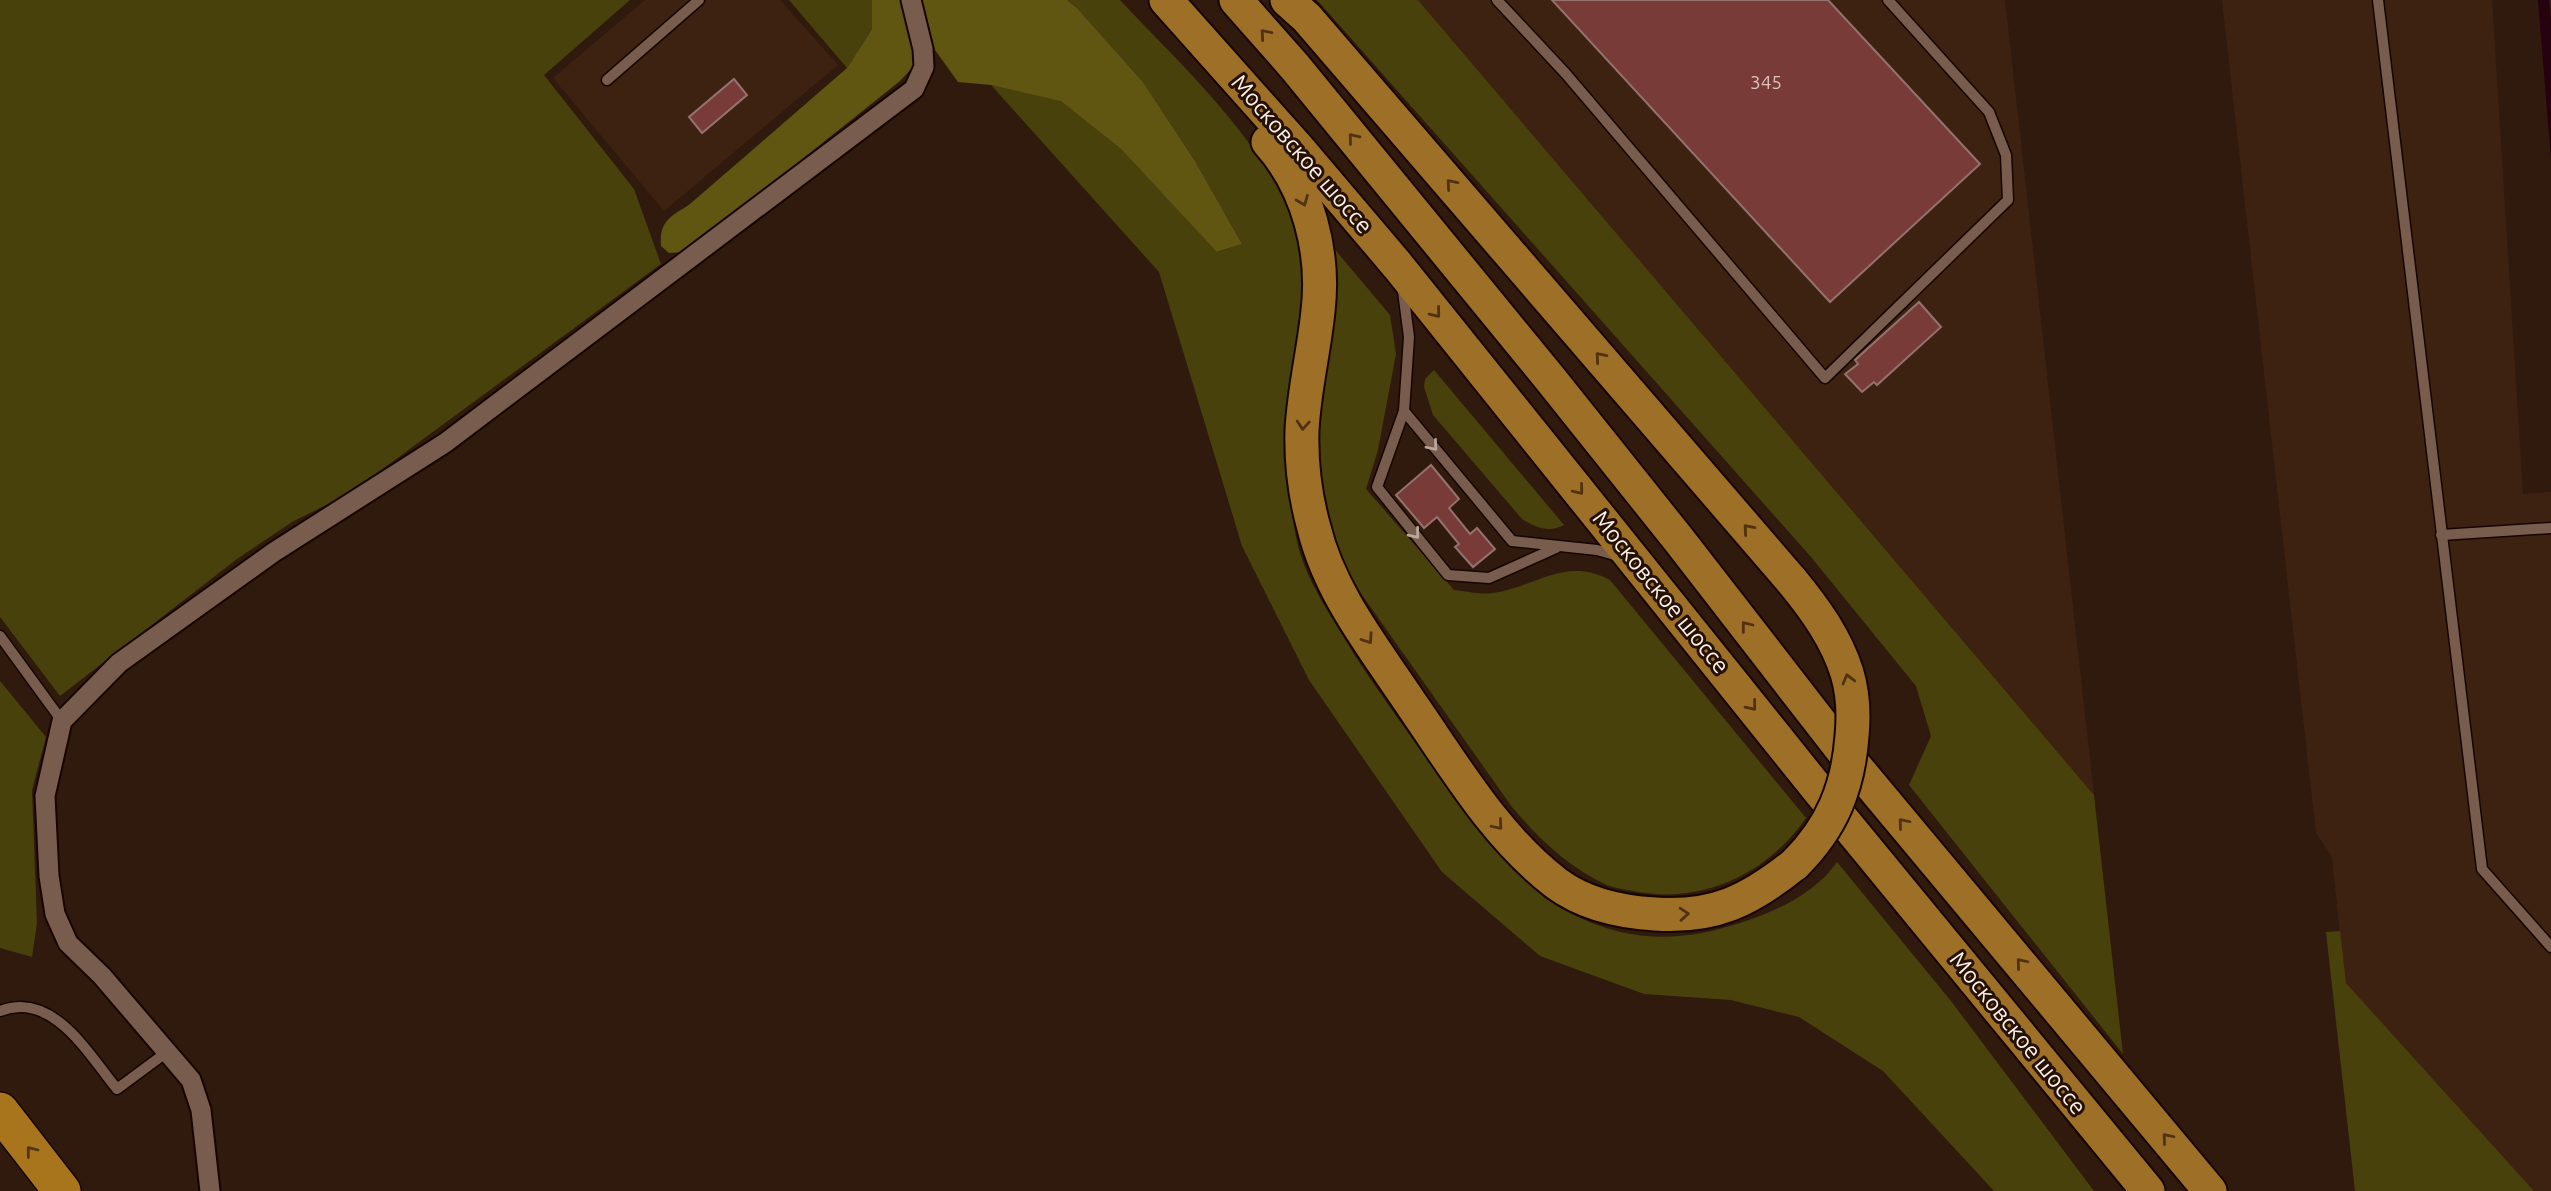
<svg xmlns="http://www.w3.org/2000/svg" width="2551" height="1191" viewBox="0 0 2551 1191" font-family="Ubuntu,sans-serif">
<rect width="100%" height="100%" fill="#301a0d"/>
<g fill="#3e2211">
<polygon points="645,0 780,0 838,65 664,211 553,78"/>
<polygon points="1418,0 2005,0 2094,795"/>
<polygon points="2222,0 2492,0 2523,494 2551,492 2551,1191 2534,1191 2345,982 2332,857 2316,833"/>
</g>
<g fill="#48410c">
<polygon points="0,0 630,0 544,75 634,189 661,264 350,493 292,522 237,559 60,696 0,617"/>
<polygon points="789,0 872,0 872,29 847,68"/>
<path d="M1067,0H1120C1176,60 1255,132 1287,208C1293,223 1301,243 1302,260C1306,317 1290,374 1287,431C1285,462 1291,523 1300,553C1309,583 1328,611 1344,638C1370,681 1400,721 1429,762C1459,804 1491,849 1529,884C1541,895 1559,908 1574,915C1630,943 1682,942 1740,923C1775,912 1816,893 1837,862L1951,1001L2094,1191H1994L1883,1071L1799,1017L1731,1000L1644,994L1540,956L1442,872L1309,680L1242,546L1159,272L991,85L1061,100L1121,149L1218,252L1242,244L1195,161L1143,82L1077,8Z"/>
<polygon points="1317,0 1418,0 2094,795 2123,1054 1909,785 1931,736 1916,686 1811,557"/>
<path d="M1332,246L1390,315L1396,354L1378,450L1366,489L1454,590C1466,591 1481,595 1493,593C1536,587 1565,556 1610,580L1806,818C1766,875 1701,905 1633,891C1624,889 1615,888 1607,885C1568,867 1539,839 1512,807L1350,578L1326,514L1316,471L1314,420Z"/>
<path d="M1434,370L1564,525C1549,533 1536,528 1522,519L1433,415L1424,387L1425,379Z"/>
<polygon points="0,681 46,737 32,790 37,923 32,957 0,948"/>
<polygon points="2340,931 2346,983 2534,1191 2355,1191 2326,932"/>
</g>
<g fill="#605612">
<path d="M872,0H904L916,50L913,67L900,81L686,252L669,253L661,246C659,220 671,217 690,204L847,68L872,29Z"/>
<polygon points="922,0 1067,0 1077,8 1143,82 1195,161 1242,244 1217,252 1121,149 1061,101 991,85 958,82 935,50"/>
</g>
<polygon fill="#26010f" points="2538,0 2549,0 2551,19 2551,160"/>
<g fill="#783b37" stroke="#93726f" stroke-width="2">
<polygon points="1552,0 1828,0 1980,164 1830,302"/>
<polygon points="734,79 747,95 702,133 689,117"/>
<polygon points="1919,302 1941,327 1877,385 1874,382 1862,392 1845,374 1858,364 1855,360"/>
<polygon points="1431,465 1459,499 1449,508 1470,534 1477,528 1495,549 1473,567 1455,547 1459,544 1437,517 1424,528 1396,495"/>
</g>
<g fill="none" stroke-linecap="round" stroke-linejoin="round">
<g stroke="#170500" stroke-width="13">
<g id="service">
<polyline points="1497,0 1566,74 1825,378 2008,200 2006,155 1989,112 1888,0"/>
<polyline points="2378,0 2482,869 2551,947"/>
<polyline points="607,80 699,0"/>
<polyline points="1403,291 1409,337 1404,411 1512,541 1597,550 1618,556"/>
<polyline points="1404,411 1377,487 1448,575 1489,578 1556,548"/>
<polyline points="2441,535 2551,528"/>
<polyline points="0,636 62,721"/>
<path d="M0,1011C53,990 89,1055 117,1089L167,1052"/>
</g>
</g>
<g stroke="#170500" stroke-width="23">
<polyline id="minor" points="210,1191 201,1110 191,1080 102,976 68,943 55,914 49,876 45,796 62,721 119,663 274,552 445,443 914,89 924,67 923,49 911,0"/>
</g>
<g stroke="#170500" stroke-width="37">
<g id="trunk">
<polyline points="1166,0 1297,147 1398,266 1820,792 2148,1191"/>
<polyline points="1236,0 1295,67 1552,381 1679,540 1841,749 2210,1191"/>
<polyline points="1287,0 1307,18 1792,581"/>
<path d="M1268,142C1308,186 1325,252 1318,311C1314,351 1304,390 1302,430C1301,464 1305,496 1314,528C1330,594 1375,649 1412,705C1455,767 1495,836 1556,883C1584,904 1621,912 1655,914C1714,918 1749,901 1795,864"/>
</g>
</g>
<g stroke="#170500" stroke-width="40">
<polyline id="motorway" points="0,1111 62,1191"/>
</g>
<use href="#service" stroke="#785d4e" stroke-width="10"/>
<use href="#minor" stroke="#785d4e" stroke-width="19"/>
<use href="#trunk" stroke="#9e7027" stroke-width="33"/>
<use href="#motorway" stroke="#a8751d" stroke-width="37"/>
<g stroke="#170500" stroke-width="37" stroke-linecap="butt">
<path id="trunk-bridge" d="M1792,581C1815,609 1836,638 1847,673C1853,693 1854,715 1852,736C1848,788 1832,827 1795,864"/>
</g>
<use href="#trunk-bridge" stroke="#9e7027" stroke-width="33"/>
</g>
<defs><path id="oneway-chevron" d="M-2-3.5L2.5 0L-2 3.5" fill="none" stroke-width="1.6" stroke-linecap="round" stroke-linejoin="round" transform="scale(1.75)"/></defs>
<g stroke="#503211">
<use href="#oneway-chevron" transform="translate(1265 34) rotate(-131)"/>
<use href="#oneway-chevron" transform="translate(1353 138) rotate(-129)"/>
<use href="#oneway-chevron" transform="translate(1451 184) rotate(-131)"/>
<use href="#oneway-chevron" transform="translate(1303 201) rotate(68)"/>
<use href="#oneway-chevron" transform="translate(1436 313) rotate(51)"/>
<use href="#oneway-chevron" transform="translate(1600 357) rotate(-131)"/>
<use href="#oneway-chevron" transform="translate(1303 425) rotate(94)"/>
<use href="#oneway-chevron" transform="translate(1579 490) rotate(51)"/>
<use href="#oneway-chevron" transform="translate(1748 529) rotate(-131)"/>
<use href="#oneway-chevron" transform="translate(1746 626) rotate(-128)"/>
<use href="#oneway-chevron" transform="translate(1368 639) rotate(56)"/>
<use href="#oneway-chevron" transform="translate(1848 679) rotate(-105)"/>
<use href="#oneway-chevron" transform="translate(1752 706) rotate(51)"/>
<use href="#oneway-chevron" transform="translate(1903 823) rotate(-130)"/>
<use href="#oneway-chevron" transform="translate(1498 825) rotate(50)"/>
<use href="#oneway-chevron" transform="translate(1684 914) rotate(-4)"/>
<use href="#oneway-chevron" transform="translate(2021 963) rotate(-130)"/>
<use href="#oneway-chevron" transform="translate(2167 1138) rotate(-130)"/>
</g>
<g stroke="#baa79c">
<use href="#oneway-chevron" transform="translate(1433 446) rotate(50)"/>
<use href="#oneway-chevron" transform="translate(1415 534) rotate(51)"/>
</g>
<use stroke="#54340d" href="#oneway-chevron" transform="translate(31 1151) rotate(-128)"/>
<g text-anchor="middle" stroke-width="6" stroke-linejoin="round" paint-order="stroke">
<g font-size="19" fill="#dcc4bd">
<text x="1766" y="89">345</text>
</g>
<g font-size="23" fill="#fdf1ea" stroke="#261105">
<text transform="translate(1302 154) rotate(49)" y="8">Московское шоссе</text>
<text transform="translate(1661 592) rotate(51)" y="8">Московское шоссе</text>
<text transform="translate(2018 1033) rotate(51)" y="8">Московское шоссе</text>
</g>
</g>
</svg>
